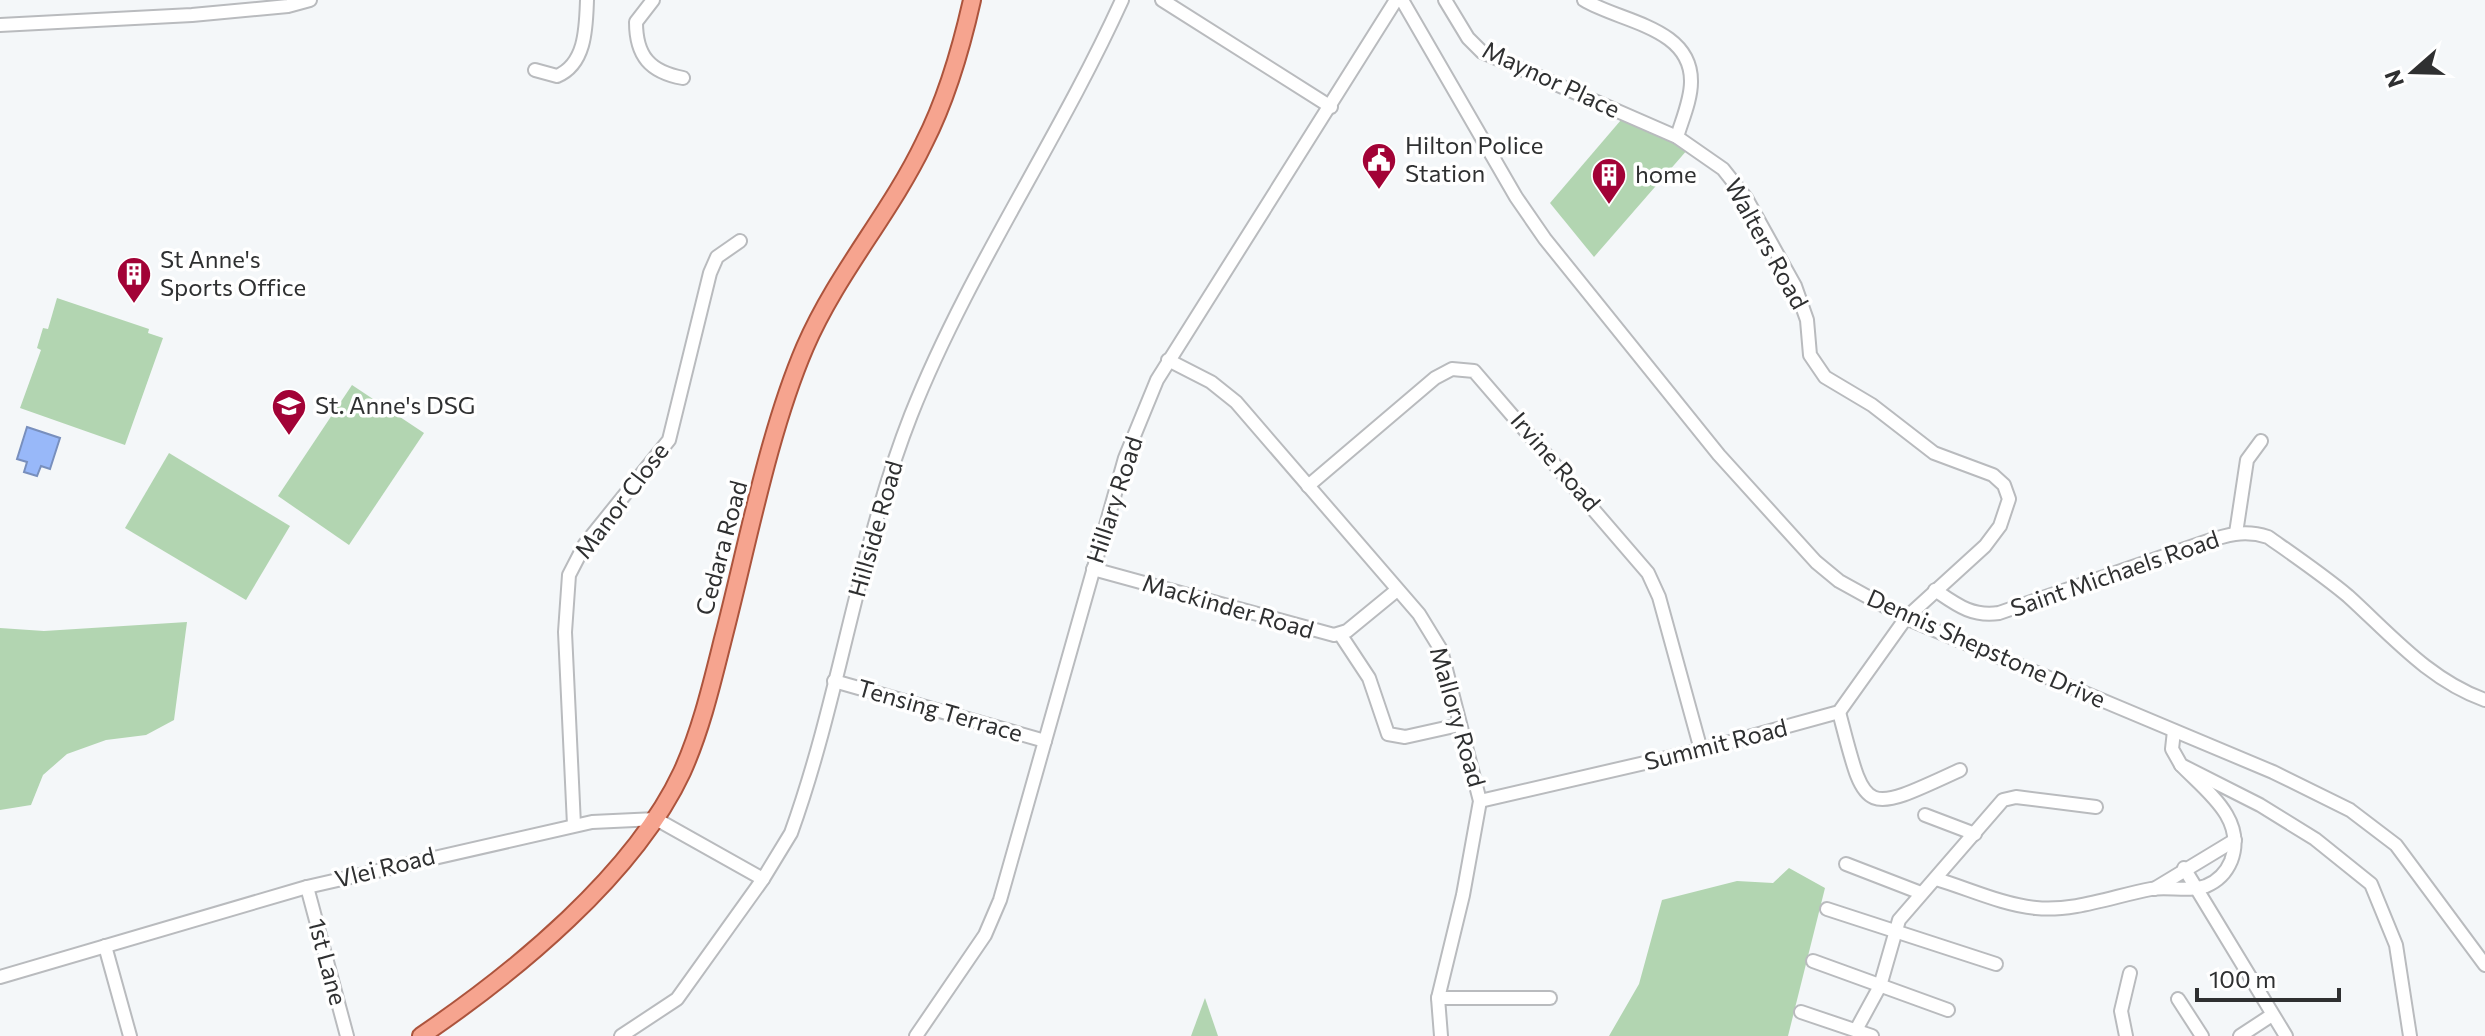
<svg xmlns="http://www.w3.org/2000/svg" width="2485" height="1036" viewBox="0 0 2485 1036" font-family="Commissioner,sans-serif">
<rect width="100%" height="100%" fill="#f4f7f9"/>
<g fill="#b2d5b1">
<polygon points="1621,120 1688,149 1594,257 1550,203"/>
<polygon points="57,298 149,329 148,333 163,338 125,445 20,408 41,350 37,348 43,328 48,329"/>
<polygon points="352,385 424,433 349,545 278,496"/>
<polygon points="169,453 290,526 246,600 125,528"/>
<polygon points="187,622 174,720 146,735 106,740 67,754 43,775 31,805 0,810 0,628 44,631"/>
<polygon points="1789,868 1825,888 1788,1036 1609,1036 1639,984 1662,900 1737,881 1773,883"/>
<polygon points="1205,998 1218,1036 1191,1036"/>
</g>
<polygon fill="#98b8f9" stroke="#788fbd" stroke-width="2" points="27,427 60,438 50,469 41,466 37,476 24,472 27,462 17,459"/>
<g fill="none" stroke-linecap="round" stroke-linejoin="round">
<g stroke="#b9bbbe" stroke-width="16">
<g id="minor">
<path d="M653,0L636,22C636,56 650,72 683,78"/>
<polyline points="1162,0 1331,107"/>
<polyline points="1402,0 1516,197 1545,239 1719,455 1816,562 1839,581 1906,618 2273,772 2350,810 2396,845 2485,965"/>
<polyline points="1445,0 1468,38 1482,52 1677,137 1723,169 1746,198 1795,286 1807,320 1810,355 1825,377 1872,405 1934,453 1993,475 2004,485 2009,499 2000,526 1985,546 1906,618 1839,712 1701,750 1480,801"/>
<path d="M1584,0C1620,22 1692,27 1691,82C1691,100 1682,120 1677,137"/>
<polyline points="0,25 192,15 288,6 310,0"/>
<path d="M535,70L557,76C586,64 586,27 587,0"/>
<polyline points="1168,360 1211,382 1236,402 1419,614 1441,650 1480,801 1463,895 1438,998 1441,1036"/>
<polyline points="1308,486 1435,378 1452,369 1474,371 1648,573 1659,597 1701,750"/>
<polyline points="2236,533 2247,460 2261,441"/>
<polyline points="1093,569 1334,635 1347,631 1397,590"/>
<path d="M1935,590C1957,605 1972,617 1999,613L2202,543C2226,535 2244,529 2268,537C2295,556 2323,575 2348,596C2391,635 2429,680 2485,700"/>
<polyline points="1340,634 1369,678 1388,734 1405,737 1459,725"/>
<polyline points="834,681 1045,741"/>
<path d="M1839,712C1866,815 1861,816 1960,770"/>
<polyline points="2174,731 2172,749 2181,765 2260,805 2315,839 2371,884 2396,945 2410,1036"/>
<polyline points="1925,815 1975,834"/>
<polyline points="574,825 565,632 569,575 585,544 669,440 710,273 717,257 740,241"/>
<polyline points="1846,864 1921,893"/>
<polyline points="2184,868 2286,1036"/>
<path d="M1936,879C1967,888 2003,905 2036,908C2073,912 2114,896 2151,889C2168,886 2189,892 2206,886C2218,881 2226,873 2231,861C2247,819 2206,791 2181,765"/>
<polyline points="307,887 347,1036"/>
<polyline points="2154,889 2235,840"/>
<polyline points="1827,909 1996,964"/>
<polyline points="105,946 130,1036"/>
<polyline points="1813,961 1948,1010"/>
<polyline points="0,977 307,887 592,822 656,819 763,879"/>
<polyline points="1438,998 1550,998"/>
<polyline points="2178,999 2202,1036"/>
<polyline points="1801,1012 1872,1036"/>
<polyline points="1856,1030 1880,986 1899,920 2003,800 2016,797 2096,807"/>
<path d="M621,1036L677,999L763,879L791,833C840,697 858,550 911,415C968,271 1058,141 1122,0"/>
<polyline points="916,1036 985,935 1000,900 1125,458 1157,380 1396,0"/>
<polyline points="2126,1036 2121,1011 2130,973"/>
<polyline points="2240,1036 2272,1015"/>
</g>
</g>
<g stroke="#ac543d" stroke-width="20">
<path id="major" d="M421,1036C514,973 634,875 682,772C701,730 712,683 723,639C747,547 768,433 805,347C837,273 890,214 924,143C947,98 961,49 972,0"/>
</g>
<use href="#minor" stroke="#fff" stroke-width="12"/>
<use href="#major" stroke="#f6a48f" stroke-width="16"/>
</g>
<defs>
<g id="civic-pin" transform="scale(1.8)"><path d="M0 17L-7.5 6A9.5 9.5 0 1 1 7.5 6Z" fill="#a20236" stroke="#fff"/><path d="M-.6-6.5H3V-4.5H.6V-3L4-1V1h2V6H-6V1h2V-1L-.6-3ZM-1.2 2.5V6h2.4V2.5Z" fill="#fff"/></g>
<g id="building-pin" transform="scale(1.8)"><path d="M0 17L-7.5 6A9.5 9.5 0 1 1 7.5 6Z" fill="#a20236" stroke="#fff"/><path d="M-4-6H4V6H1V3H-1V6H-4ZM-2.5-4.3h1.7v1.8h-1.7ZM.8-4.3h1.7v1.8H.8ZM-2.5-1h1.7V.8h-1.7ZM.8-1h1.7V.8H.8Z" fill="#fff"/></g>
<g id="school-pin" transform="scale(1.8)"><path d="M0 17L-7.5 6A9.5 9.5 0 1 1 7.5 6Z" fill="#a20236" stroke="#fff"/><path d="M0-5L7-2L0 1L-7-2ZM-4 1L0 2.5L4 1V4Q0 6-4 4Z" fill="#fff"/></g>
</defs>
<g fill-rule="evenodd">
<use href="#civic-pin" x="1379" y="160"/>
<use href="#building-pin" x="1609" y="175"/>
<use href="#building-pin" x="134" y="274"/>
<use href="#school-pin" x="289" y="406"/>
</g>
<g text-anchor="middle" stroke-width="7" stroke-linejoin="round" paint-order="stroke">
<g font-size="24" fill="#2f3031" stroke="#fff">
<text transform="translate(1551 80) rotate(25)" y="8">Maynor Place</text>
<text transform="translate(1766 244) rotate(61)" y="8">Walters Road</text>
<text transform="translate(1555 462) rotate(49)" y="8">Irvine Road</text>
<text transform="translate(1115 500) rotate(-72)" y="8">Hillary Road</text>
<text transform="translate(622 501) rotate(-53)" y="8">Manor Close</text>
<text transform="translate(876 529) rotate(-74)" y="8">Hillside Road</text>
<text transform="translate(722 548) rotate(-75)" y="8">Cedara Road</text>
<text transform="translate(2115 574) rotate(-19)" y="8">Saint Michaels Road</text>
<text transform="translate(1228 607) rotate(16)" y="8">Mackinder Road</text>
<text transform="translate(1986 649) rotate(24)" y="8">Dennis Shepstone Drive</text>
<text transform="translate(940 711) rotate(16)" y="8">Tensing Terrace</text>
<text transform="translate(1457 717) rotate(74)" y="8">Mallory Road</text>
<text transform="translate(1716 745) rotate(-14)" y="8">Summit Road</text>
<text transform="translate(385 868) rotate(-14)" y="8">Vlei Road</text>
<text transform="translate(327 962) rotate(75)" y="8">1st Lane</text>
</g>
<g font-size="24" fill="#2f3031" stroke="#fff" text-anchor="start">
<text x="1405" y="154">Hilton Police<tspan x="1405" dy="28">Station</tspan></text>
<text x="1635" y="183">home</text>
<text x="160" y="268">St Anne's<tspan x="160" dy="28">Sports Office</tspan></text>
<text x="315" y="414">St. Anne's DSG</text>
</g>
</g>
<g transform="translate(2413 72) rotate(250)" stroke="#ffffff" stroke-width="6" paint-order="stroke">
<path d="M0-6L14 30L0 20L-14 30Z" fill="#2f3031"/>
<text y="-12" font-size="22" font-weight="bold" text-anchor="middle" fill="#2f3031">N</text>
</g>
<path d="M2197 988v12h142v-12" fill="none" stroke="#2f3031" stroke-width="4"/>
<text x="2209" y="988" font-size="24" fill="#2f3031" stroke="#ffffff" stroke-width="6" paint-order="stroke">100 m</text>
</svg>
